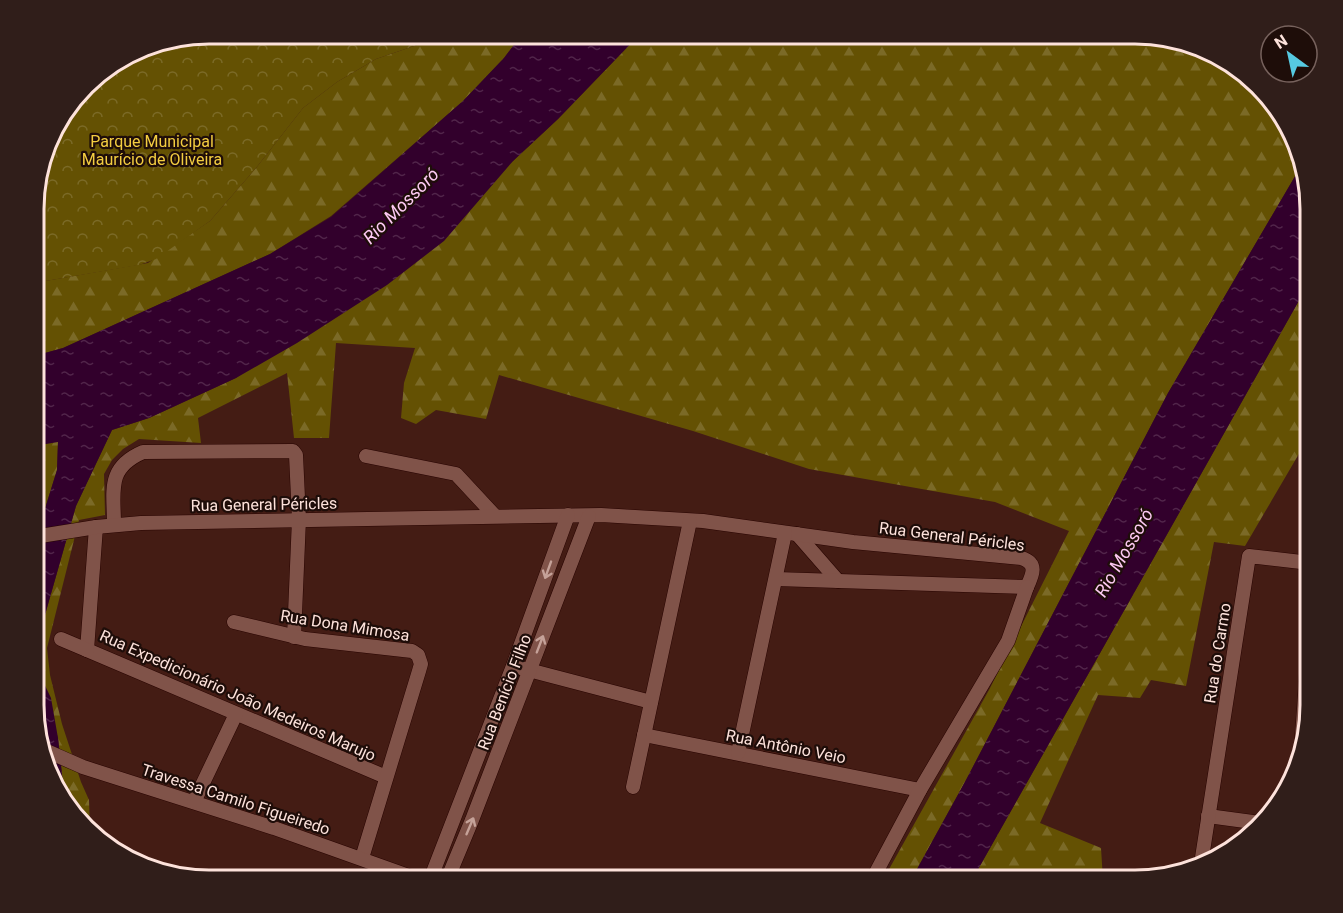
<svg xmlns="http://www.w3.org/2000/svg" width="1343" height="913" viewBox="0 0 1343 913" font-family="Roboto,sans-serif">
<defs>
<pattern id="forest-firs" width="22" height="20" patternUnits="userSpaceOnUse" patternTransform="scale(1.5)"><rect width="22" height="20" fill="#645103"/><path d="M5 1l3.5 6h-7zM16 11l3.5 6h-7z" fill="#7b6a27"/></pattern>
<pattern id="park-crowns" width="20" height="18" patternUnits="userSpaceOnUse" patternTransform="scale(1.5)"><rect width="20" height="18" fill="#645103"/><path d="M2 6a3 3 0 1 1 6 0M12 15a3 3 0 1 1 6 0" fill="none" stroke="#7b6a27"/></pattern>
<pattern id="water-ripples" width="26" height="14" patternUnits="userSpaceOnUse" patternTransform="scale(1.5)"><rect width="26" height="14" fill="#32002c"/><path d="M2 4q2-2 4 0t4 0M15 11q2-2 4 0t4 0" fill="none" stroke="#51254a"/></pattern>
</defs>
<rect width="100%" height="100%" fill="#441c14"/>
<g fill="url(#forest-firs)">
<polygon points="479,33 523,33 504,58 463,101 331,216 270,254 63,348 34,356 34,283 148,263 210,221 256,168 303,108 337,82 376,59 417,45"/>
<polygon points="641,33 1145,33 1241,69 1292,131 1301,166 1168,393 966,780 911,880 883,880 989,690 1069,531 995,502 809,469 693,431 499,375 486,419 436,410 416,424 401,418 404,383 415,348 336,343 329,438 294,438 287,373 198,418 201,443 139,439 123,449 112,460 104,474 105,515 79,520 47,648 50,675 62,724 81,782 89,800 90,830 65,802 58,738 37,669 41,629 76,506 112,430 149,418 236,378 513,161 558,119"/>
<polygon points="1310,281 1310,435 1245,546 1214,542 1186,686 1151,680 1140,698 1098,695 1040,823 1101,848 1103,880 972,880"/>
<polygon points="58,441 57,470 34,544 34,446"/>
</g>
<polygon fill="url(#park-crowns)" points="209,33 479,33 417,45 376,59 337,82 303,108 256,168 210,221 156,259 139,265 34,283 34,186 51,131 93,77 142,46"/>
<g fill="url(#water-ripples)">
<polygon points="523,33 641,33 558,119 513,161 444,241 387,285 297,343 236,378 149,418 112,430 76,506 41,629 37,669 51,698 58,738 65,802 57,792 34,727 34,544 57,470 58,442 34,446 34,356 63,348 270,254 331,217 463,101 504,58"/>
<polygon points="1301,166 1310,198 1310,281 972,880 911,880 966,780 1168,393"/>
</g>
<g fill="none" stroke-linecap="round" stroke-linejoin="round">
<g stroke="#280401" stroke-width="15">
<g id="street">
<polyline points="366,456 456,474 495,516"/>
<path d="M114,525C114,491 106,468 143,452L293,451L296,455L299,519L294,637"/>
<polyline points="96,527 87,650 386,777"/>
<polyline points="797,534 838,581"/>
<path d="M34,537L96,527L141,523L601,515L703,521L853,542L1021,558C1038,563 1033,574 1027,587L776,579"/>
<polyline points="234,622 305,639 412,651 418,655 421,664 419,671 362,858"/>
<polyline points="61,639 87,650"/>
<polyline points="521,668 651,702"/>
<polyline points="644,735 920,790"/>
<polyline points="1302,736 1310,627"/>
<polyline points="42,749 83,767 274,828 420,880"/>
<polyline points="738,753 785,533"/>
<polyline points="633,787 690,521"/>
<polyline points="194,802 236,714"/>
<polyline points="1208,816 1260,823"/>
<polyline points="1201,864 1249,556 1310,563"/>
<polyline points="430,880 513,666 568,515"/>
<polyline points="447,880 472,820 589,516"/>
<polyline points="872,880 920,790 1008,641 1027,587"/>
</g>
</g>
<use href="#street" stroke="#805349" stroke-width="14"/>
</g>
<defs><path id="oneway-shaft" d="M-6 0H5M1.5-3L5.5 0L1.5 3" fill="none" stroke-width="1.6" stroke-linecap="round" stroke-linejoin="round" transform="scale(1.5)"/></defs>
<g stroke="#c5a299">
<use href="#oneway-shaft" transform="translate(548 570) rotate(110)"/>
<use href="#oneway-shaft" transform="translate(540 644) rotate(-69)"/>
<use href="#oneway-shaft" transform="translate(470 826) rotate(-67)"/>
</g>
<g text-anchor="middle" stroke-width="4.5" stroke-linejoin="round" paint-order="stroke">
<g font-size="16" fill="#f3cd41" stroke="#1e0d09">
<text x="152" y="147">Parque Municipal<tspan x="152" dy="18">Maurício de Oliveira</tspan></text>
</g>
<g font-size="16" fill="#fde2db" stroke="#1e0d09">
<text transform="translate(264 504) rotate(-1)" y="6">Rua General Péricles</text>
<text transform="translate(952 536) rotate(7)" y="6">Rua General Péricles</text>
<text transform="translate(345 625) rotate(9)" y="6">Rua Dona Mimosa</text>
<text transform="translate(1217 653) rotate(-81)" y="6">Rua do Carmo</text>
<text transform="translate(504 692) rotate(-69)" y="6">Rua Benício Filho</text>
<text transform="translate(238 695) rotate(24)" y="6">Rua Expedicionário João Medeiros Marujo</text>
<text transform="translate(786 746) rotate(11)" y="6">Rua Antônio Veio</text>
<text transform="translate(236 799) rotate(18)" y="6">Travessa Camilo Figueiredo</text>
</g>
<g font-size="18" font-style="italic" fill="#fdcaf3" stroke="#1e0d09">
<text transform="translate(401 206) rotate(-45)" y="6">Rio Mossoró</text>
<text transform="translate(1124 553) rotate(-60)" y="6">Rio Mossoró</text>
</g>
</g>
<path d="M0 0H1343V913H0ZM209 44H1135A165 165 0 0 1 1300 209V705A165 165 0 0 1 1135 870H209A165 165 0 0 1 44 705V209A165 165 0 0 1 209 44Z" fill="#301e1a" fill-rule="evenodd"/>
<path fill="none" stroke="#fde2db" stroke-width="3" d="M209 44H1135A165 165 0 0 1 1300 209V705A165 165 0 0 1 1135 870H209A165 165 0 0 1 44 705V209A165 165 0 0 1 209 44Z"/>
<g transform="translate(1289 54) rotate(327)"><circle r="28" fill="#1e0d09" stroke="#77625d" stroke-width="1.5"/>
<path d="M0-4.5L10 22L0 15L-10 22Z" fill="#56c9e1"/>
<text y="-9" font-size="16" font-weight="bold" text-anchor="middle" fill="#fde2db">N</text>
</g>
</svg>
